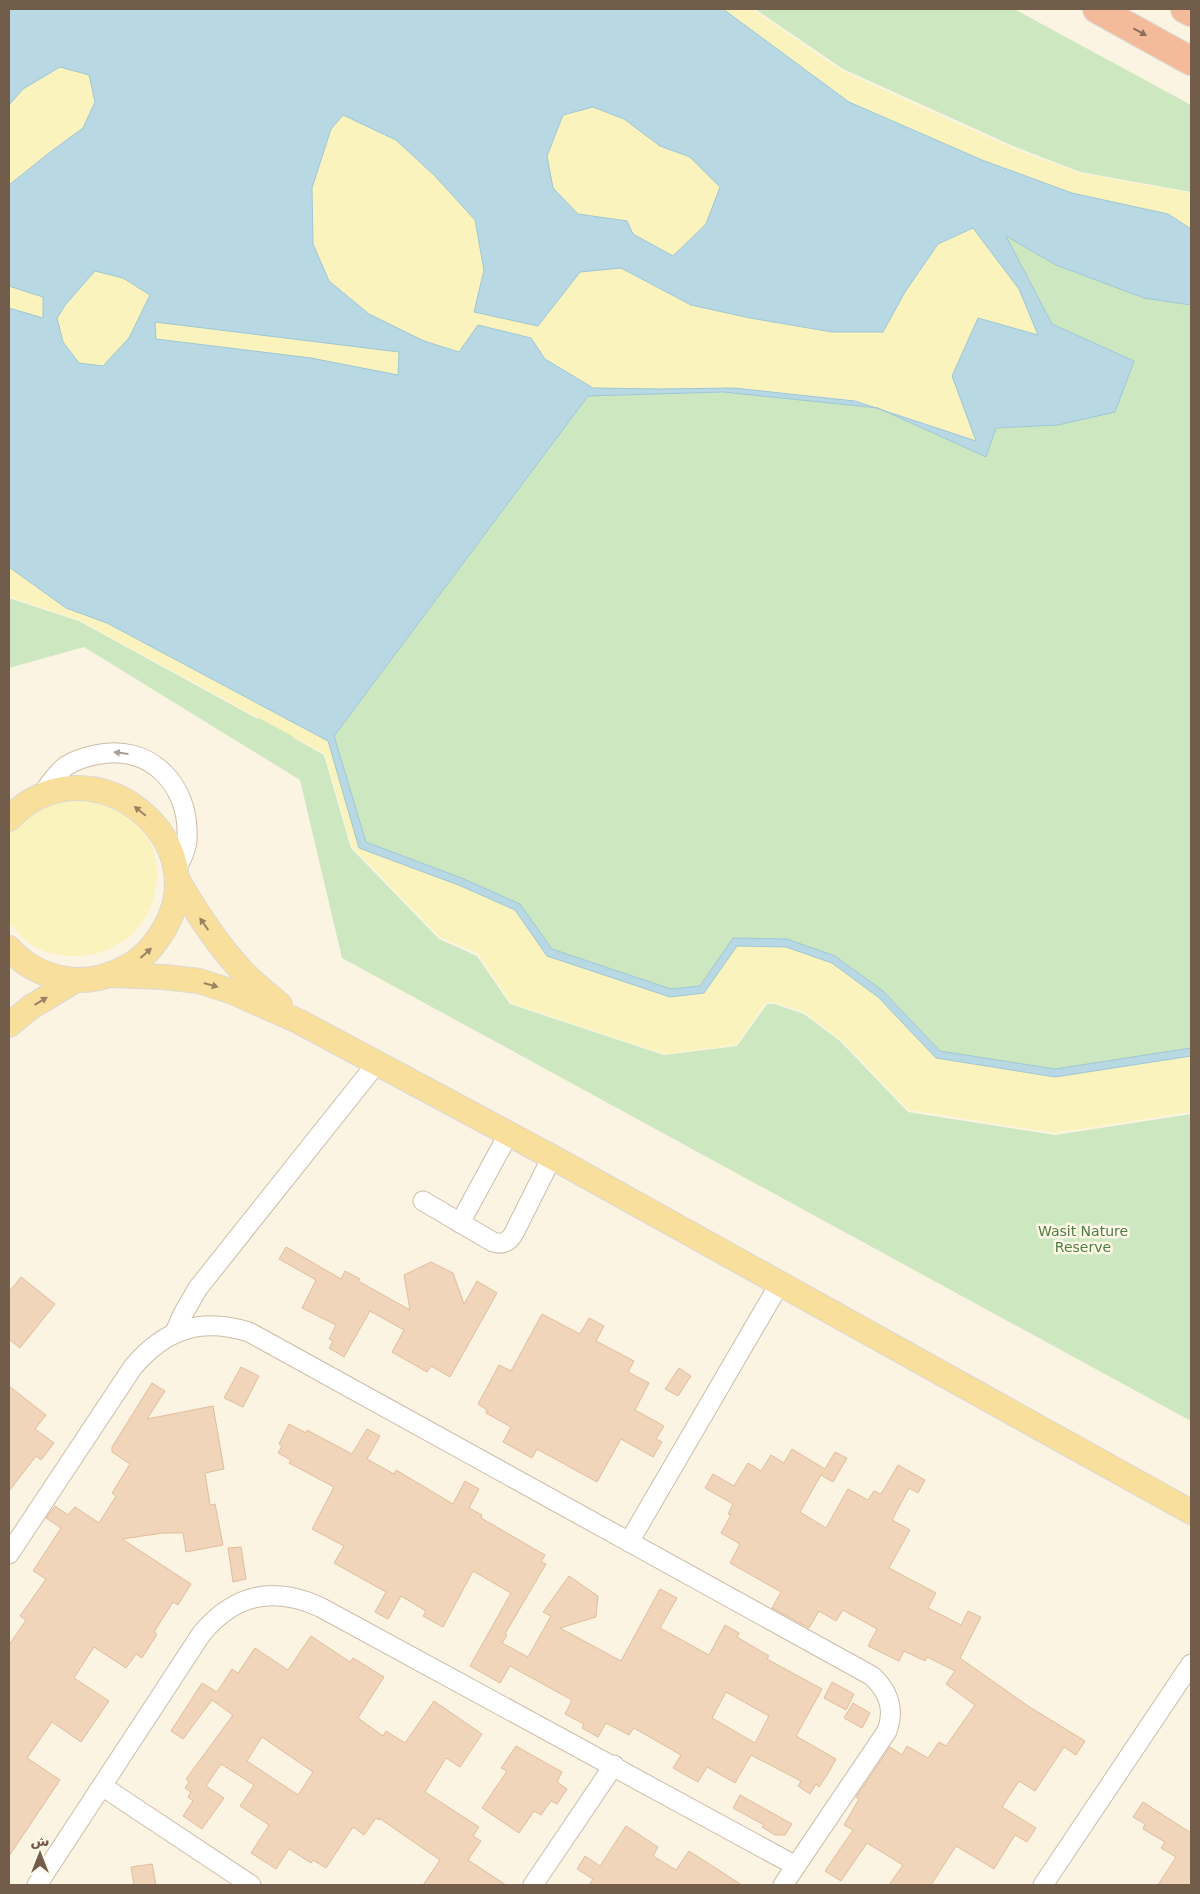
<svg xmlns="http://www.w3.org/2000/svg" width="1200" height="1894" viewBox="0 0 1200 1894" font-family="'DejaVu Sans',Cairo,sans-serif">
<rect width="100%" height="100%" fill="#fbf4e2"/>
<g fill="#cde8c1">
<polygon points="755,9 1014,9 1191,105 1191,192 1080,172 1013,146 843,69"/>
<polygon points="1005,235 1056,265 1144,298 1191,305 1191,1048 1055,1069 940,1051 883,991 835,956 787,939 733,938 700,986 671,989 552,949 520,904 464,879 366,842 334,736 588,396 723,392 878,408 986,457 996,428 1058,425 1134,361 1052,324"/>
<polygon points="9,270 367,336 418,356 322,714 292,737 324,755 351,848 439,939 477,956 510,1004 664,1055 737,1046 767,1004 775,1004 804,1014 840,1041 908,1112 1055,1135 1191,1114 1191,1421 342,958 300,780 84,647 9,668 9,598 79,621 258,719 259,692 9,325"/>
</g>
<g fill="#faf3bd">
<polygon points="723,9 752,9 842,71 1012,148 1080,173 1191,193 1191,229 1168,214 1072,193 982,160 849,102"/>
<polygon points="60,67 89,74 95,102 83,129 49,153 9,185 9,105 23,89"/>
<polygon points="593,107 624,119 660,146 690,157 720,187 706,224 673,257 633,234 627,221 578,214 553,188 547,156 563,114"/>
<polygon points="344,114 396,140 435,176 475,220 484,270 474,312 538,326 580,272 621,268 691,305 750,318 832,332 883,332 905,292 938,244 973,228 1019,289 1038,335 978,318 952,376 976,442 855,400 734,388 660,389 593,388 545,359 531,338 459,352 424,341 369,314 329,281 313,244 312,188 331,129"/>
<polygon points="95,271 123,278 150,295 129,338 103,366 79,363 63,342 57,318 66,304"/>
<polygon points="9,286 43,297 43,318 9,308"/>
<polygon points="155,322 399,352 398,375 311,358 156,339"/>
<polygon points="9,567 66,608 107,623 328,741 359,848 461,886 515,910 547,956 670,997 704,993 737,946 786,947 832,963 878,997 936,1058 1055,1077 1191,1056 1191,1112 1055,1133 909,1110 841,1040 804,1012 776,1003 766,1002 736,1045 664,1054 511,1003 478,954 440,937 352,847 325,754 79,620 10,597"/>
<path d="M94,796C109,805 126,813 139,824C149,832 154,850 156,862C163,916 124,959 69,956C53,955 39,951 27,941C20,935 14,930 9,922V831L15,820L38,803Z"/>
</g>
<path fill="#b8d9e4" stroke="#9ec7d5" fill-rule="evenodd" d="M9,9H723L849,102L982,160L1072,193L1168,214L1191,229V305L1144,298L1056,265L1006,236L1052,324L1134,361L1115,412L1058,425L996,428L986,457L878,408L723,392L588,396L334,736L366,842L464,879L520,904L552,949L671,989L700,986L733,938L787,939L835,956L883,991L940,1051L1055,1069L1191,1048V1056L1055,1077L936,1058L878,997L832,963L786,947L737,946L704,993L670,997L547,956L515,910L461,886L359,848L328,741L107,623L66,608L9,567V308L43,318V297L9,286V185L49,153L83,128L95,102L89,75L60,67L23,89L9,105ZM593,107L624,119L660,146L690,157L720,187L706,224L673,256L633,234L627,221L578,214L553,188L547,156L563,115ZM343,115L396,140L435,176L475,220L484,270L474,312L538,326L580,272L621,268L691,305L750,318L832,332H883L905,292L938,244L973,228L1019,289L1038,335L978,318L952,376L976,441L855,401L734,388L660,389L593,388L545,359L531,338L478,325L459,352L424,341L369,314L329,281L313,244L312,188L331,129ZM95,271L123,278L150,295L129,338L103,366L79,363L63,342L57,318L66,304ZM155,322L399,352L398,375L311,358L156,339Z"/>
<g fill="#f0d5bb" stroke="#e2bd9c" fill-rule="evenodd">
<polygon points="286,1247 341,1279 345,1271 360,1279 358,1281 410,1310 404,1275 431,1262 453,1273 464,1304 477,1281 497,1293 450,1377 431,1366 427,1372 392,1352 404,1330 370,1311 344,1357 329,1348 333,1341 329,1339 336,1325 302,1308 316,1280 279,1259"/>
<polygon points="21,1277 55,1304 20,1348 9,1339 9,1292"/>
<polygon points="542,1314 580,1334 589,1318 604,1326 596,1341 634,1361 628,1372 649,1383 635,1410 664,1426 656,1439 662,1442 653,1457 621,1439 597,1482 537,1449 532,1458 503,1442 511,1427 486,1413 487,1410 478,1404 499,1365 511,1371"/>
<polygon points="241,1367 259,1376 243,1407 224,1398"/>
<polygon points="679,1368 691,1376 678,1396 665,1389"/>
<polygon points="152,1383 165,1391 147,1419 213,1406 224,1469 205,1473 210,1505 215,1504 223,1545 186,1552 183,1533 163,1533 122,1539 191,1584 178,1605 173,1602 154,1632 157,1634 142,1658 136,1654 126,1668 94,1647 74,1678 109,1701 81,1742 52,1722 27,1758 60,1780 9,1856 9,1645 26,1620 20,1616 46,1579 33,1571 61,1528 46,1518 55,1506 68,1515 75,1507 99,1523 116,1496 112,1493 130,1464 112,1452 112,1447"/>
<polygon points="9,1386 46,1415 35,1429 54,1443 41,1460 36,1456 9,1491"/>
<path d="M289,1424L306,1433L307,1430L352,1454L367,1429L380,1436L367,1459L394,1474L396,1470L453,1504L465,1481L479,1489L469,1508L482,1515L481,1518L545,1555L541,1562L546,1564L505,1634L507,1635L502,1643L528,1657L551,1616L543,1612L569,1576L598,1596L596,1617L560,1628L621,1661L660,1589L677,1598L660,1628L709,1655L725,1625L739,1633L737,1637L769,1656L767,1659L822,1689L796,1736L836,1759L829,1772L819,1787L816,1784L810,1794L798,1786L801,1781L751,1755L735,1783L707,1767L698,1782L673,1768L681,1755L634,1728L629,1735L606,1723L598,1737L582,1728L584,1724L565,1714L572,1700L510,1666L500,1683L470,1666L511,1593L473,1571L443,1627L423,1616L426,1611L401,1596L388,1619L375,1612L386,1592L334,1563L344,1546L312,1529L334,1487L289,1463L291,1460L278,1453L282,1446L279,1444ZM726,1692L769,1716L755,1743L712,1718Z"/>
<polygon points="792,1449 825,1469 835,1452 847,1458 833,1482 821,1475 800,1512 826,1528 848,1489 868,1500 874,1491 881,1494 898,1465 925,1480 918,1493 909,1488 892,1520 910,1530 889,1568 936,1593 928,1608 961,1625 968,1611 981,1617 960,1658 1028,1706 1085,1741 1076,1755 1064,1747 1035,1791 1019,1781 1002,1807 1036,1828 1027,1842 1015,1835 994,1869 956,1846 931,1885 889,1885 903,1865 867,1843 841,1881 825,1871 853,1830 844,1825 859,1799 856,1797 890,1747 902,1755 907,1746 928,1758 939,1742 946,1746 975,1705 946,1684 955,1671 927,1657 925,1661 904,1651 899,1661 868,1646 877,1629 843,1610 836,1621 819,1611 809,1628 772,1608 781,1592 730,1563 740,1544 721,1533 731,1515 728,1514 733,1504 705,1488 713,1474 734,1486 748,1463 761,1471 771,1455 784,1463"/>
<polygon points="241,1547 246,1579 233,1582 228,1548"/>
<path d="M311,1636L350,1662L353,1658L384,1677L358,1718L383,1736L386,1731L405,1743L434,1701L482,1734L460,1767L446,1758L425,1792L479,1827L473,1836L481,1841L468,1860L506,1885H423L440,1860L379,1818V1820L376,1818L364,1835L353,1827L326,1868L313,1860L311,1863L289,1849L276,1869L251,1853L269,1825L240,1806L254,1785L221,1764L206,1786L224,1798L202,1829L183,1816L193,1801L188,1797L191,1792L185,1788L189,1782L186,1779L233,1715L212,1700L183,1739L171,1731L202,1683L217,1692L232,1669L238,1673L255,1648L288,1670ZM262,1737L313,1772L298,1795L247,1761Z"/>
<polygon points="832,1682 854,1694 846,1710 824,1698"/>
<polygon points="853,1703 870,1713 862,1728 844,1718"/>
<polygon points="516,1746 562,1772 557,1782 567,1789 557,1804 551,1801 541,1815 534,1811 519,1833 482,1808 507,1771 501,1768"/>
<polygon points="740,1795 792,1824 785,1835 775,1835 762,1827 764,1825 733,1808"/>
<polygon points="1143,1802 1191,1833 1191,1885 1158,1885 1176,1857 1161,1848 1165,1842 1143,1829 1145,1824 1133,1817"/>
<polygon points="626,1826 658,1847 653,1856 676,1870 689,1851 742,1885 589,1885 593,1879 577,1869 585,1856 600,1866"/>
<polygon points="152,1864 156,1885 134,1885 131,1867"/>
</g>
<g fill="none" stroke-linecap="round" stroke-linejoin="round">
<g stroke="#ccbca9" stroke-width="21">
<g id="minor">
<path d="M41,795C49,786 56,773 66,766C74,761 85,757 95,755C149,742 190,785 187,838C187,849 181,860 176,870"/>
<path d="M423,1201L493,1242C503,1245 509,1242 514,1233L552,1157"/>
<polyline points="460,1223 509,1133"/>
<polyline points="175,1332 183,1314 198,1288 377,1063"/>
<polyline points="629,1542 780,1283"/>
<path d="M9,1554L133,1367C165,1329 201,1317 249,1332L872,1676C889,1692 895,1709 887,1731L783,1885"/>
<polyline points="102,1786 251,1885"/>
<path d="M37,1885L202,1633C235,1594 274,1586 320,1607L796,1866"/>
<polyline points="533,1885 614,1765"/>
<polyline points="1043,1885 1191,1664"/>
</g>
</g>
<g stroke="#ddd8d4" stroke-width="26">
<g id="major">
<path d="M9,819C89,734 226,841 159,937C145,959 124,972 98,978C67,985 30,973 9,948"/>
<path d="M177,879C196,912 216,943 242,971C254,984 268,994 280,1005"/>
<polyline points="111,975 164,977 199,981 233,992 298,1021 552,1157 1191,1512"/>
<polyline points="9,1025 31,1007 76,980"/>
</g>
</g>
<g stroke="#ddd8d4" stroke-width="30">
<g id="highway">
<polyline points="1097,9 1191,61"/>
<polyline points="1185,9 1191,12"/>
</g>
</g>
<use href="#minor" stroke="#fff" stroke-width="19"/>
<use href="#major" stroke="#f8df9c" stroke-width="24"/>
<use href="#highway" stroke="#f4bb9b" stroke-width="28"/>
</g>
<defs><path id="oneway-solid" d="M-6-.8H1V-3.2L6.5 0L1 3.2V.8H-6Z" transform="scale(1.25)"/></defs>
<use fill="#8c6f5a" href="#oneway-solid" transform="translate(1140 32) rotate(29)"/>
<use fill="#aa9d92" href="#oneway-solid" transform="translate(121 753) rotate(-173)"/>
<g fill="#9a8363">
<use href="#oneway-solid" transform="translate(140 811) rotate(-141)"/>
<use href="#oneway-solid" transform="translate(204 924) rotate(-125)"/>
<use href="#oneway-solid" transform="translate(146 953) rotate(-42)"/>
<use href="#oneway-solid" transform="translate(211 985) rotate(16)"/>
<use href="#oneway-solid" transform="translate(41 1001) rotate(-31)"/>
</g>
<g text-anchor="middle" stroke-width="5" stroke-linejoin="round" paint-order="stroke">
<g font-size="14" fill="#507d44" stroke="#fef8e8">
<text x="1083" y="1236">Wasit Nature<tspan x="1083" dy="16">Reserve</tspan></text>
</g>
</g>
<rect width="1200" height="1894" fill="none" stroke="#725c4a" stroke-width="20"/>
<g transform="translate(40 1854)" stroke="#fef8e8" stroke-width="4" paint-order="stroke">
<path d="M0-4L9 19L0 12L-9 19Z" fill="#725c4a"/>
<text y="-8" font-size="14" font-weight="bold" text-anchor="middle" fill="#725c4a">ش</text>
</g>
</svg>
